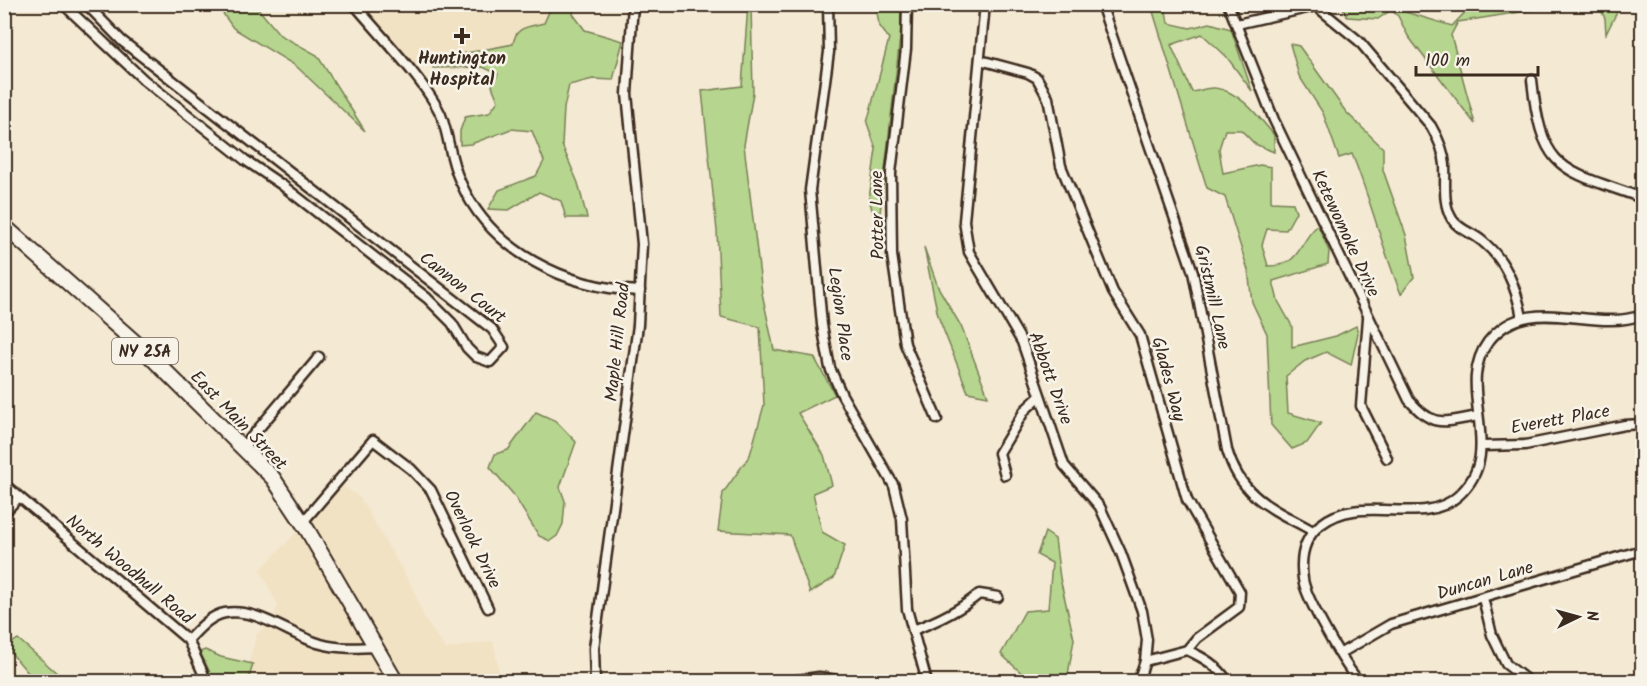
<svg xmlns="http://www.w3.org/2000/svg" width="1647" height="686" viewBox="0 0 1647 686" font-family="Kalam,sans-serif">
<rect width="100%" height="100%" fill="#f4e9d3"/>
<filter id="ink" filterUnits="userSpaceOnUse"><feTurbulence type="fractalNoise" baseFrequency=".0167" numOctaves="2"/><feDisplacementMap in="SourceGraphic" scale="12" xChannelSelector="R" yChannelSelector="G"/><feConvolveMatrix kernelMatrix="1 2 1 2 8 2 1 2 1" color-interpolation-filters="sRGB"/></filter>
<g filter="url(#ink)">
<g fill="#f2e2c4">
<polygon points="364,5 557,5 552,22 517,51 414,67"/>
<polygon points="342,485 360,498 413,588 425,620 446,649 493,641 501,681 243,682 257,634 273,620 278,605 260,570"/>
</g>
<g fill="#b6d58e" stroke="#788056" stroke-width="1.5">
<polygon points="217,5 255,5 280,35 317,55 365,131 296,66 233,28"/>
<path d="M552,5H575L573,14L585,30L623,41L613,80L593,79L569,85L564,108L562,145L578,183L587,218H566L561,201L539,192L509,210L488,209L499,190L536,176L544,161L532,131L511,129L471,144L460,145V131L465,117L489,113L498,101L492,86L498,74L483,67L433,68L430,60L513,44C516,26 528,27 544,23Z"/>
<polygon points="748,5 751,5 753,93 744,145 762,293 774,350 814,357 835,395 798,413 824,455 832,485 813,493 822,532 845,545 834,578 810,593 790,535 718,531 723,493 750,455 764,405 760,327 721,317 717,231 702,91 742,86"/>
<polygon points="876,5 901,5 901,29 878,231 869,199 876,149 867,123 889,39 879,25"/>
<path d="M1151,5H1165L1168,23L1190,28L1210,23L1231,29L1252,91L1226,56L1202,34L1171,45L1192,92C1199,91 1208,87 1215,88C1240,91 1259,117 1274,135V152L1255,144L1241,130H1225L1219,149L1223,173L1260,165L1271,167V202L1293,203L1296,212L1286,230L1267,229L1262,245L1268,266C1302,266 1297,243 1318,225L1329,251L1328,264L1273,281L1278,301L1292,326V347L1336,336L1356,326L1358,333L1351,365L1326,352L1305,361L1286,376L1288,413L1321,423L1307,443L1292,449L1271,425L1267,334L1252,302L1248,270L1225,197L1207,188Z"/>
<polygon points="1342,5 1391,5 1402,11 1452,26 1470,7 1477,5 1627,5 1619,8 1606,34 1605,19 1600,7 1546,8 1458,22 1451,35 1475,124 1408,36 1398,16 1391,10 1378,19 1347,17"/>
<path d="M1290,44L1299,46L1346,112L1383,148V170L1406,235L1414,277L1401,294C1382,248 1371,200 1352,154L1339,158L1323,113L1299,76Z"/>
<polygon points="924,247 938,287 961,326 988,396 968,392 938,316"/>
<polygon points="536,412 556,421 576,442 560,487 565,501 563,524 557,536 550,541 539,536 513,494 490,467 495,454 508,450"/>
<polygon points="1045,532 1055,539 1060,578 1074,639 1067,681 1030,681 1001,654 1025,611 1048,609 1052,563 1037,555"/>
<polygon points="18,639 66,681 35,681 6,647"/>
<polygon points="205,650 221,657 253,664 248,681 214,681 200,652"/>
</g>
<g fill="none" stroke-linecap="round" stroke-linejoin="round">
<g stroke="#3b2a1e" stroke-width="13">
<g id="street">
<polyline points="63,4 144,80 245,160 282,185 427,298 452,323 467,348 476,357 490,362 504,347 492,329 122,41 86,4"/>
<path d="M354,4C379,34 426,82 441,115C449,136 450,160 460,181C491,252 566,288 640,291"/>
<polyline points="828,4 829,52 810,190 822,325 830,368 842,395 894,486 902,519 907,609 927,682"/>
<polyline points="907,4 906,49 891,173 892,255 905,344 937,419"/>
<polyline points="985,4 964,221 969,252 1022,342 1064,465 1100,507 1121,553 1142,611 1147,640 1145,661 1138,682"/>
<path d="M1101,4L1193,272L1227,450C1241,498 1273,509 1313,531"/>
<path d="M1228,4L1274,120L1409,400C1434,429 1443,422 1478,416"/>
<path d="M1237,24L1316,6L1359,41L1431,126C1438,138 1444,151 1445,165C1446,183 1442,203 1452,219C1459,230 1473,233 1482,241C1506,260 1516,287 1522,317"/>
<polyline points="980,60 1028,73 1037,78 1048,98 1061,166 1113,292 1140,335 1187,500 1240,592 1239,607 1197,638 1187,650 1145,661"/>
<path d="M1532,80C1542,174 1562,169 1642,198"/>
<polyline points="1368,318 1361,406 1387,458"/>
<polyline points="1483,446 1525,445 1625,425 1642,424"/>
<polyline points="243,447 319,357"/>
<polyline points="1005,475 999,453 1025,410 1040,396"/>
<polyline points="4,484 188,640 207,682"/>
<polyline points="4,513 19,497"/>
<polyline points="303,522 373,440 411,469 431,490 488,608"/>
<polyline points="1483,598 1492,635 1506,664 1529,682"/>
<path d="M913,630C938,621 959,611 979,594L998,597"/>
<path d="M188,640C198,630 209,616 225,613C257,607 291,636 321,644C339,649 358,648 377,647"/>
<path d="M1187,650C1204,658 1217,665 1228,682"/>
<polyline points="1341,653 1391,624 1642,550"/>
<polyline points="595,682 594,648 638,325 642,244 627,94 633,4"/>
<polyline points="784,682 819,677 848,682"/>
<path d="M1360,682C1346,669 1305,597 1303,579C1300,559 1303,539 1320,525C1362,491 1421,529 1458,496C1509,451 1453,389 1488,342C1528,290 1591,334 1642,315"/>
</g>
</g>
<g stroke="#3b2a1e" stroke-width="18">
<polyline id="primary" points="4,226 147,353 273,478 308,531 396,682"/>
</g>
<use href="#street" stroke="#f7f3e8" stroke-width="8"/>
<use href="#primary" stroke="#f7f3e8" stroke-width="14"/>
</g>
</g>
<path fill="#3b2a1e" stroke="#f7f3e8" stroke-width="2" d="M459 27h6v6h6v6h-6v6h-6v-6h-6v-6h6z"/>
<g text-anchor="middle" stroke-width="5" stroke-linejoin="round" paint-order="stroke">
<rect fill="#f7f3e8" stroke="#73665b" stroke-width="1.5" x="112" y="338" width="66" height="26" rx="4.5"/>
<g font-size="16" font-weight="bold" fill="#3b2a1e">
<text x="145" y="357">NY 25A</text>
</g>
<g font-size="18" font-weight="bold" fill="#3b2a1e" stroke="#f7f3e8">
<text x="462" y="64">Huntington<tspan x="462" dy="21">Hospital</tspan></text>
</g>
<g font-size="18" fill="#3b2a1e" stroke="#f7f3e8">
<text transform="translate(877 215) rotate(-91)" y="6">Potter Lane</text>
<text transform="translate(1346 233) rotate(65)" y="6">Ketewomoke Drive</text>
<text transform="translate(463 287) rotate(38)" y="6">Cannon Court</text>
<text transform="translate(1213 297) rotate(77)" y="6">Gristmill Lane</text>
<text transform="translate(841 314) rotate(82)" y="6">Legion Place</text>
<text transform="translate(617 342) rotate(-84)" y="6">Maple Hill Road</text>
<text transform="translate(1051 378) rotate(70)" y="6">Abbott Drive</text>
<text transform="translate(1169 379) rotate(75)" y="6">Glades Way</text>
<text transform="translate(1560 419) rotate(-10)" y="6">Everett Place</text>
<text transform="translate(239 420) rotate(46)" y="6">East Main Street</text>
<text transform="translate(473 539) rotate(64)" y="6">Overlook Drive</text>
<text transform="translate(130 569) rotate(40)" y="6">North Woodhull Road</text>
<text transform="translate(1485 580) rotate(-16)" y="6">Duncan Lane</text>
</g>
</g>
<rect width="1647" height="686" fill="none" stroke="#f7f3e8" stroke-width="24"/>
<rect x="12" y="12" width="1623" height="662" fill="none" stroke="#3b2a1e" stroke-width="2" filter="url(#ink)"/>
<g transform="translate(1578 617) rotate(85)" stroke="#f7f3e8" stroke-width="4.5" paint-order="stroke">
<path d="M0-4.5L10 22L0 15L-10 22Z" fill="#3b2a1e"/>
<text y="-9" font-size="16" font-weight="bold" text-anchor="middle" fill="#3b2a1e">N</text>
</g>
<path d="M1416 66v9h122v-9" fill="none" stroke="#3b2a1e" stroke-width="3"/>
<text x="1425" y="66" font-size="18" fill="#3b2a1e" stroke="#f7f3e8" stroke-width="4.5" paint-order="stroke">100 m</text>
</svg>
